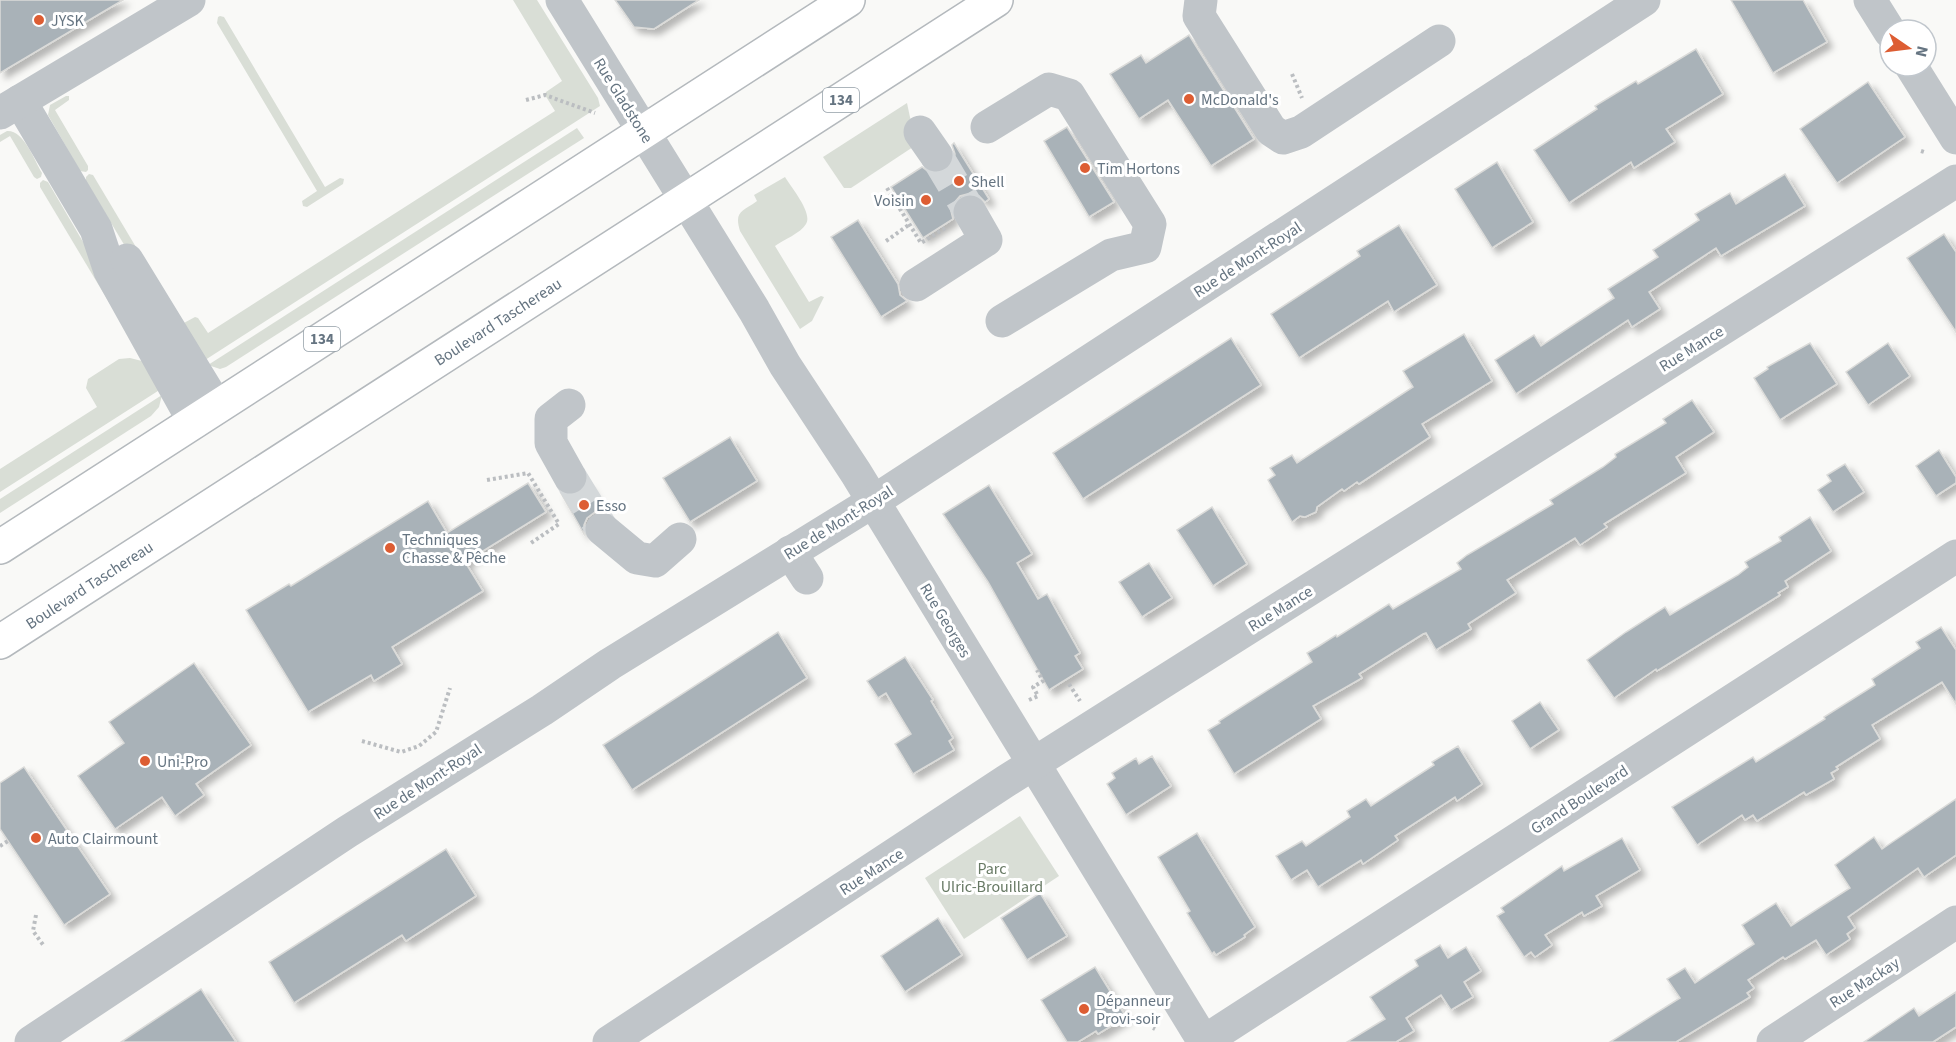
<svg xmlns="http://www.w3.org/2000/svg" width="1956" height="1042" viewBox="0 0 1956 1042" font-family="'Source Sans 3',sans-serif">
<defs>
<filter id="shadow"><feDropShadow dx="5.5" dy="5.5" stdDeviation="3" flood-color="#0004"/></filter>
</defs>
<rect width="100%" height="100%" fill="#f9f9f7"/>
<g fill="#d9ded6">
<polygon points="513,0 537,0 598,98 600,106 202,362 182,324 195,317 198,318 208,333 555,111 545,95 546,92 562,81"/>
<polygon points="220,16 224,17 325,187 340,178 344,179 343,184 307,207 303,206 302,201 317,191 217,23 218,17"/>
<polygon points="66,96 69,96 69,100 55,110 88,166 88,170 86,172 80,171 48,115 50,105"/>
<polygon points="907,103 915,141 913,147 851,188 844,188 823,157"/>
<polygon points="577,128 584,138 226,367 220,369 208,365"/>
<path d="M7,131C24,130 34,160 42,173L41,177L37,179L34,177L10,136L0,142V135Z"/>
<polygon points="89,174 93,175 158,284 150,288 86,181 86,177"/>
<path d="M785,177C791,187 813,213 806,224C801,233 783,240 775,246L809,302L821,296L824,297L812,321L800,329L740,231C734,211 742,212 757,201L754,195Z"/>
<polygon points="43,180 48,182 117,300 110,304 40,187 40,183"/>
<polygon points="130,358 142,361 161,389 0,492 0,469 97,407 86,388 88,379 119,359"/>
<polygon points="162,395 159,407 151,416 0,513 0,499"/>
<polygon points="1020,816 1059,876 964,939 925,878"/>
</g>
<g fill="#a9b2b8" stroke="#dbdbd9" stroke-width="1.5" filter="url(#shadow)">
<polygon points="0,0 123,0 0,73"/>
<polygon points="615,0 699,0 654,29 634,27"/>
<polygon points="1731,0 1803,0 1827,42 1773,73"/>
<polygon points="1189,35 1254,139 1211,166 1168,100 1139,119 1110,74 1141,55 1146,63"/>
<polygon points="1696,49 1723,94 1666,129 1675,142 1634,168 1631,162 1569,203 1534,150 1597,109 1595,106 1636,81 1638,84"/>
<polygon points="1868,82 1905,137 1837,183 1800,129"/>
<polygon points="1067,127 1114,202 1089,217 1044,141"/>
<polygon points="954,143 989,199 985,202 979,196 971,193 960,196 954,203 951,211 953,219 923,238 891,187 922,167 929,172 937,174 947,170 953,162 955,154 952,145"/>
<polygon points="1497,162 1533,222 1492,248 1455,189"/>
<polygon points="1785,174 1805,206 1721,256 1716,248 1649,292 1660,309 1632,327 1628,320 1516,394 1495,360 1534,335 1541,346 1614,298 1608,289 1658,257 1653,250 1699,220 1695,214 1730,193 1736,204"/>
<polygon points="858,220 898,284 900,295 907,301 881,317 831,237"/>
<polygon points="1399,225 1437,285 1394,312 1388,301 1299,358 1271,314 1360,256 1357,251"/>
<polygon points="1944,234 1956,252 1956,332 1907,258"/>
<polygon points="1464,334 1492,381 1422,424 1430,437 1359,484 1357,482 1344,491 1342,489 1317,507 1316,512 1305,517 1300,516 1292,522 1268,480 1275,475 1270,468 1292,455 1297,463 1413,387 1403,371"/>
<polygon points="1231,338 1261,385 1083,499 1053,453"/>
<polygon points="1810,343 1837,384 1780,420 1754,378 1768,369 1767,367"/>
<polygon points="1888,343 1910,376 1868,405 1846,372"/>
<polygon points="1692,400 1714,432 1676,457 1686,473 1604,524 1607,527 1580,545 1575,538 1507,580 1516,593 1468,624 1471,629 1436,650 1426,633 1423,634 1359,674 1362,678 1313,706 1321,719 1234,774 1208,730 1220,723 1219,721 1312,662 1307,653 1319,646 1336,635 1337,637 1389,604 1393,609 1461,569 1457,563 1467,555 1553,504 1550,500 1603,467 1616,457 1615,454 1666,423 1663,419"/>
<polygon points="730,437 757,481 690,522 663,478"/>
<polygon points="1939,450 1956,477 1956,483 1936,496 1916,466"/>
<polygon points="1845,464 1864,492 1833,512 1818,490 1831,481 1827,475"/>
<polygon points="528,483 546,512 465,562 483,591 392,647 402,664 374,681 371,675 308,712 246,610 289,584 291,586 428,501 447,533"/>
<polygon points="587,484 602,511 595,512 587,518 584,525 584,534 561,493 570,496 579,494"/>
<polygon points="989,485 1032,554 1017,563 1038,599 1047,594 1080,653 1075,656 1083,669 1049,690 988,582 943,514"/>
<polygon points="1212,507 1247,564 1213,586 1177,530"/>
<polygon points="1810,517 1831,551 1785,581 1788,587 1778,593 1780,595 1657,671 1656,669 1614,698 1587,660 1626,632 1665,607 1670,615 1738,575 1748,567 1745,562 1781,541 1779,537"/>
<polygon points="1149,563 1172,598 1142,617 1119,582"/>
<polygon points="1941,627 1956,650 1956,704 1942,682 1872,725 1880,739 1836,767 1838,769 1831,773 1834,779 1806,795 1804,792 1757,821 1753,815 1745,820 1742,815 1697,845 1672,807 1753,757 1756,762 1825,719 1824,717 1875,685 1872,679 1920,648 1916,642"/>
<polygon points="778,632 807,678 632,790 603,745"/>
<polygon points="905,657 933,700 931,701 953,738 949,741 954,750 913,774 895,744 911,734 886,693 878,698 867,681"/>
<polygon points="194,663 251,745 196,784 204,795 175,816 162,797 115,829 78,776 124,743 109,722"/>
<polygon points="1540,702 1559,730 1530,749 1512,721"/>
<polygon points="1458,746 1482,784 1457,801 1455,797 1395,836 1398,840 1363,864 1361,860 1318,887 1307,870 1291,880 1276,856 1302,841 1306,846 1350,817 1347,811 1366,799 1371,806 1434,765 1432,762"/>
<polygon points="1152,756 1171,786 1126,815 1107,784 1115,778 1112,773 1136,758 1139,764"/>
<polygon points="24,767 110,894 64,925 0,829 0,783"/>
<polygon points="1956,799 1956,855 1924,877 1918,868 1848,917 1855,928 1847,934 1850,939 1826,955 1816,940 1785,959 1783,957 1748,980 1754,988 1747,993 1750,997 1676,1042 1610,1042 1680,998 1667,979 1685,968 1695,983 1754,944 1742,925 1776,903 1791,926 1850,888 1835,865 1874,837 1882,849"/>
<polygon points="1197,833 1255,927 1244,935 1245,937 1216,955 1214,952 1212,954 1187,913 1190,911 1158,857"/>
<polygon points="1622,838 1640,870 1596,896 1602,906 1584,916 1582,912 1545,935 1552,945 1535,957 1531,952 1524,957 1497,916 1504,912 1501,908 1562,866 1564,871"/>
<polygon points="446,849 476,896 406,941 402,935 294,1003 269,962"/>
<polygon points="1040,893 1067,936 1027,960 1001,918"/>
<polygon points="938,918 962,955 905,992 881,956"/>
<polygon points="1440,945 1448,958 1466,947 1481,971 1464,982 1473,997 1451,1010 1441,995 1406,1018 1414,1031 1396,1042 1347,1042 1385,1019 1370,997 1418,966 1415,960"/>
<polygon points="1095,967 1126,1017 1098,1034 1096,1031 1078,1042 1067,1042 1041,1000"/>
<polygon points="201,989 236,1042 121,1042"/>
<polygon points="1956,992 1956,1027 1933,1042 1864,1042 1914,1008 1919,1016"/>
</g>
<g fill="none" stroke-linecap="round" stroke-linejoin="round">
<g stroke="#d4d8da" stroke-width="33" stroke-dasharray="33 16" stroke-linecap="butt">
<polyline points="936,155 970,212"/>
<polyline points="570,477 602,529"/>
</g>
<g stroke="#b4b9bd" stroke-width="36">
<g id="major">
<polyline points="0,547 848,0"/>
<path id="s1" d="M0,642L996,0"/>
</g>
</g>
<g stroke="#bbbec1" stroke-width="4" stroke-dasharray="3 3" stroke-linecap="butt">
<polyline points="1292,74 1302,98"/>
<polyline points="526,100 545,95 595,113"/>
<polyline points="1921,151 1924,152"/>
<polyline points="887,188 921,243 947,227"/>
<polyline points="886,241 910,224"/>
<polyline points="487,480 528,473 559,524 531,543"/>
<polyline points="1069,684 1080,701"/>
<polyline points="1029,700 1038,696 1033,687 1043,681 1037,670"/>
<polyline points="362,741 401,752 419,746 436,732 450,688"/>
<polyline points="0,846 8,841"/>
<polyline points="36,915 33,931 44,946"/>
<polyline points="1153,1028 1155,1029"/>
</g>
<g stroke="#c0c5c9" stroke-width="33">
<polyline points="562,0 754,310 785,365 856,473 1204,1042"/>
<polyline points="1201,0 1199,16 1271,130 1283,138 1301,132 1439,41"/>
<polyline points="1870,0 1890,32"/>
<polyline points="1911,66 1956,138"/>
<polyline points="20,101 96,229 110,271 194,422"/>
<polyline points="0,113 189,0"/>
<polyline points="987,127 1049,89 1069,95 1150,224 1145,247 1111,255 1002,321"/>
<polyline points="920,132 936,155"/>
<polyline points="127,260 217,407"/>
<polyline points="916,285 986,240 970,212"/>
<polyline points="569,405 551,419 551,443 570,477"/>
<polyline points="602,529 637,558 655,561 680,539"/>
<polyline points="790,552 807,578"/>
<polyline points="31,1042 347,832 542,710 610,664 874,501 1644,0"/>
<polyline points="609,1042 1006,781 1956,181"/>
<polyline points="1203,1042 1956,556"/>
<polyline points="1773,1042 1956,922"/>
</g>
<use href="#major" stroke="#fff" stroke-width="33"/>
</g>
<g fill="#dd5d33" stroke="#fff" stroke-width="2">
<circle cx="39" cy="20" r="6"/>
<circle cx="1189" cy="99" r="6"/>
<circle cx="1085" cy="168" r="6"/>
<circle cx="959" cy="181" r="6"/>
<circle cx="926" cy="200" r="6"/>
<circle cx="584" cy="505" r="6"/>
<circle cx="390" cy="548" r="6"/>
<circle cx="145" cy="761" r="6"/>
<circle cx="36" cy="838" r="6"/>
<circle cx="1084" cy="1009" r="6"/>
</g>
<g text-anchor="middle" stroke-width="6" stroke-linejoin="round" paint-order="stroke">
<g fill="#fff" stroke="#939ea7" stroke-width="1.5">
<rect x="823" y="88" width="36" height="24" rx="4.5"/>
<rect x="304" y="327" width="36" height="24" rx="4.5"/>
</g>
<g font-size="15" font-weight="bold" fill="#657481">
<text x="841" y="105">134</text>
<text x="322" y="344">134</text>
</g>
<g font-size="16" fill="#657481" stroke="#fff" text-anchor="start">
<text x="51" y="26">JYSK</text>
<text x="1201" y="105">McDonald's</text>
<text x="1097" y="174">Tim Hortons</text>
<text x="971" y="187">Shell</text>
<text x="914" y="206" text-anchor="end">Voisin</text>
<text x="596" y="511">Esso</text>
<text x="402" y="545">Techniques<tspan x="402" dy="18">Chasse &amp; Pêche</tspan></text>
<text x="157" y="767">Uni-Pro</text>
<text x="48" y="844">Auto Clairmount</text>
<text x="1096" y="1006">Dépanneur<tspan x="1096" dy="18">Provi-soir</tspan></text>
</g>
<g font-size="16" fill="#657481" stroke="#fff">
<text transform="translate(624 100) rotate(58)" y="6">Rue Gladstone</text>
<text transform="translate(1247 259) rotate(-33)" y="6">Rue de Mont-Royal</text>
<text dy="6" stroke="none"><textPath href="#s1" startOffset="592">Boulevard Taschereau</textPath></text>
<text transform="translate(1691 348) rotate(-32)" y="6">Rue Mance</text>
<text transform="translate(838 522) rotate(-32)" y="6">Rue de Mont-Royal</text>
<text dy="6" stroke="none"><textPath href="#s1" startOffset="106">Boulevard Taschereau</textPath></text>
<text transform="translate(1280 608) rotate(-32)" y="6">Rue Mance</text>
<text transform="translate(946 620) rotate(59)" y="6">Rue Georges</text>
<text transform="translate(427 781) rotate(-33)" y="6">Rue de Mont-Royal</text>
<text transform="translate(1579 799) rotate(-33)" y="6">Grand Boulevard</text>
<text transform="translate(871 871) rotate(-33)" y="6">Rue Mance</text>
<text transform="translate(1864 982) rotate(-33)" y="6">Rue Mackay</text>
</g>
<g font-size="16" fill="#677964" stroke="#fff">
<text x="992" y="874">Parc<tspan x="992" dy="18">Ulric-Brouillard</tspan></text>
</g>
</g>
<g transform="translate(1908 48) rotate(104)"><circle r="28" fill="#ffffff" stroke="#c1c7cd" stroke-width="1.5"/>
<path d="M0-4.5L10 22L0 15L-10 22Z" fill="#dd5d33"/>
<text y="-9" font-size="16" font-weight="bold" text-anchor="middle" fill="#657481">N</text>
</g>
</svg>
